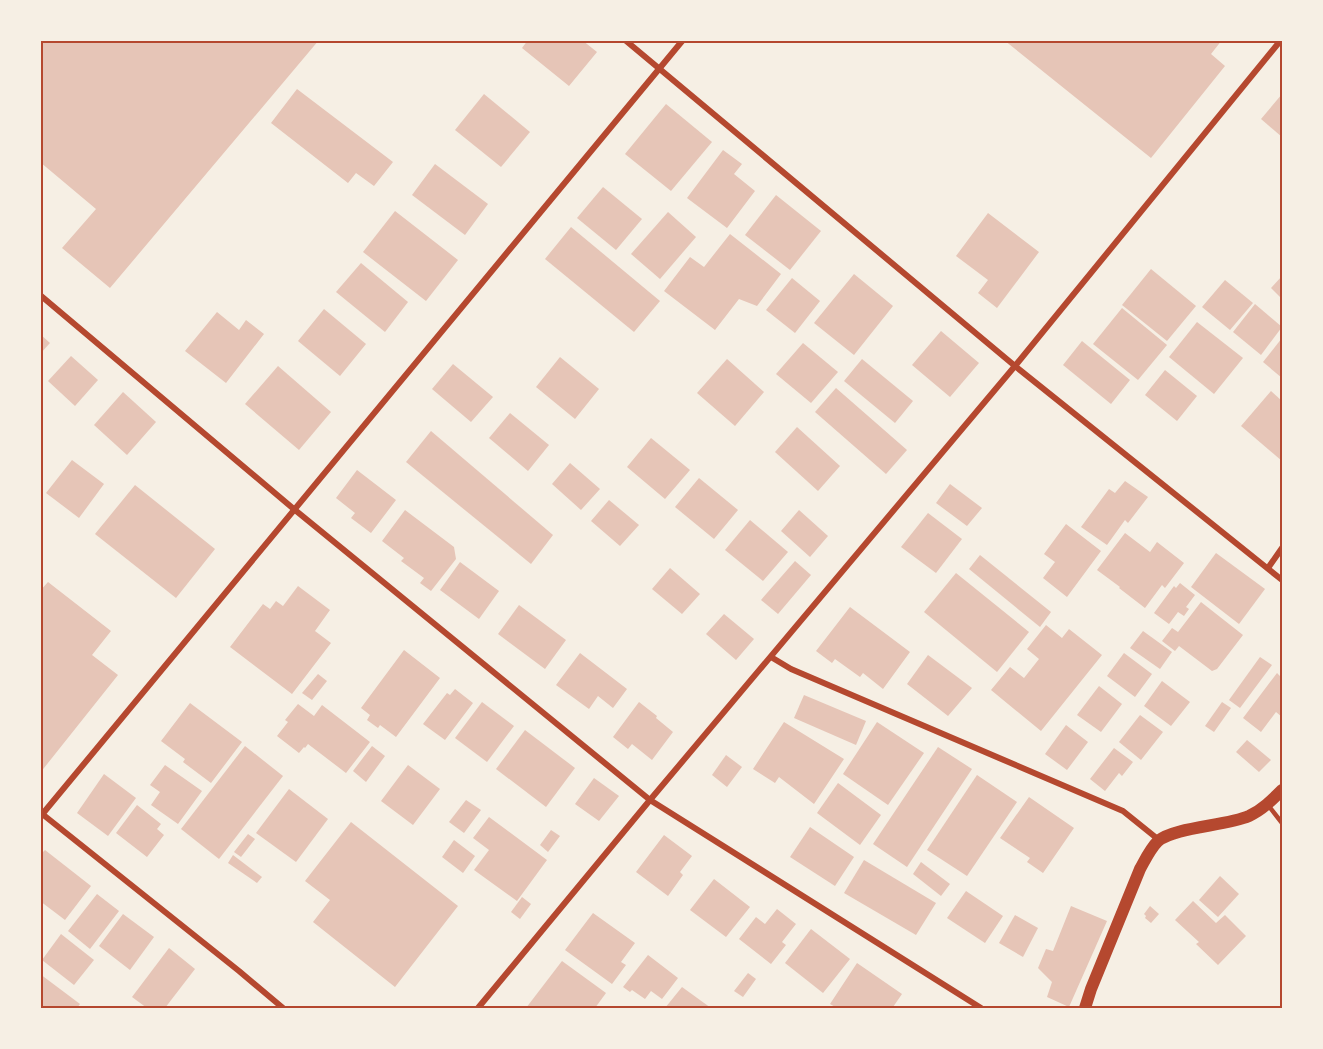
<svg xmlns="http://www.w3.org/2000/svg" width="1323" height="1049" viewBox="0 0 1323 1049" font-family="'IBM Plex Sans',sans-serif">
<rect width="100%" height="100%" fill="#f6efe4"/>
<g fill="#e6c5b7">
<polygon points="40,40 319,40 110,288 62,248 96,209 40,162"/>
<polygon points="528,40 550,42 551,40 582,40 597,52 569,86 522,48"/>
<polygon points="1004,40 1222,40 1211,54 1225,66 1151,158"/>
<polygon points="297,89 393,162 374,186 356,173 348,183 271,123"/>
<polygon points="484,94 530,132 501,167 455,130"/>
<polygon points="1282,94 1282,137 1261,119"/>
<polygon points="666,104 712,142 671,191 625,154"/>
<polygon points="723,150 742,164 734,174 755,191 727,228 687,198"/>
<polygon points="435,164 488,204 465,235 412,195"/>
<polygon points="603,187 642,219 616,250 577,218"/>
<polygon points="776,195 821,231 790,270 745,235"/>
<polygon points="395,211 458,260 426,301 363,252"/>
<polygon points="668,212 696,237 660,279 631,254"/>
<polygon points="988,213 1039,252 997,308 978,293 988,280 956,256"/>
<polygon points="571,227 660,301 634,332 545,259"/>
<polygon points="730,234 781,274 757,306 739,299 715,330 664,291 690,257 704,267"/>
<polygon points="361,263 408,302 385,332 336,292"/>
<polygon points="1151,269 1196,306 1167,341 1122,305"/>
<polygon points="854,274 893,306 854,355 814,323"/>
<polygon points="1282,276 1282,299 1271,288"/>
<polygon points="792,278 820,301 795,333 766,310"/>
<polygon points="1225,280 1253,303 1230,330 1202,307"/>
<polygon points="1255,304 1282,327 1261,355 1233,332"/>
<polygon points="1122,308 1167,345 1138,380 1093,344"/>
<polygon points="324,309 366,344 340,376 298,341"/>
<polygon points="217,312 239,330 246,320 264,334 226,383 185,351"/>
<polygon points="1197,322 1243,358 1214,394 1169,357"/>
<polygon points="941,331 979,363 950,397 912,365"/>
<polygon points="40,334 50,343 40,354"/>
<polygon points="1282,338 1282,378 1263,362"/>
<polygon points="1082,341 1130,380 1111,404 1063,365"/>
<polygon points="803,343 838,372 811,403 776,374"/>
<polygon points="71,356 98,380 75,406 48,381"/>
<polygon points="560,357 599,389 575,419 536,387"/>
<polygon points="727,359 764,392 735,426 697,393"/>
<polygon points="862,359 913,401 895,423 844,381"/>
<polygon points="453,364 493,397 471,422 432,389"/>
<polygon points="278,366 331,412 299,450 245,404"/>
<polygon points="1165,370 1197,396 1177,421 1145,395"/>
<polygon points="836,388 907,450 886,474 815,412"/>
<polygon points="1271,391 1282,401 1282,461 1241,426"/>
<polygon points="123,392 156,422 127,455 94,425"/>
<polygon points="510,413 549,445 528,471 489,438"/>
<polygon points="797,427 840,466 818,491 775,452"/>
<polygon points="431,431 553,535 531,564 406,462"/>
<polygon points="651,438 690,470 665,499 627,467"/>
<polygon points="72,460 104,484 79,518 46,493"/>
<polygon points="570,463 600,489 581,510 552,484"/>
<polygon points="357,470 396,500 371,533 351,518 355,513 336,498"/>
<polygon points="699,478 738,510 714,539 675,507"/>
<polygon points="1125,481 1148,497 1128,523 1125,520 1107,545 1081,527 1109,489 1115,493"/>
<polygon points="950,484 982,508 967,526 936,503"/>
<polygon points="135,485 215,549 176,598 95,534"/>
<polygon points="609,500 639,525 620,546 591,521"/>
<polygon points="405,510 454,547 456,559 431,591 420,583 424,578 401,561 404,558 382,541"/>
<polygon points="799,510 828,536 810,557 781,531"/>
<polygon points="928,513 962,539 936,573 901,547"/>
<polygon points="750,520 788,552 763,581 725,550"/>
<polygon points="1066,524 1101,551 1067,597 1043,578 1055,562 1044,554"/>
<polygon points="1125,533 1150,552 1157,542 1184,563 1165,588 1162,585 1145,608 1119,588 1120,587 1097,570"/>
<polygon points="1216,553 1265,589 1239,624 1191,587"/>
<polygon points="980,555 1051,612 1040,627 969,569"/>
<polygon points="795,561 811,575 778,614 761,600"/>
<polygon points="460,562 499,591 479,619 440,590"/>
<polygon points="670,568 700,594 682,614 652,589"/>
<polygon points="956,573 1029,632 997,672 924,612"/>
<polygon points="48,582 111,631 92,655 118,675 40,773 40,591"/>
<polygon points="1180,583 1195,595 1186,607 1189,609 1184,616 1178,612 1169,624 1154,613 1174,586 1176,588"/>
<polygon points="298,586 330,610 315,631 331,643 292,694 230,647 263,604 270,609 276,601 283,606"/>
<polygon points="1201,602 1243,635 1217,669 1212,671 1179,646 1175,651 1162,641 1172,628 1178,632"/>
<polygon points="519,605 566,640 545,669 498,634"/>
<polygon points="850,607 910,652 883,689 863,673 860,677 835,659 832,663 816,651"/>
<polygon points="724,614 754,639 736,660 706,634"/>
<polygon points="1046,625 1062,638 1069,629 1102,655 1041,731 991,690 1010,667 1024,678 1039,659 1027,649"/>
<polygon points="1143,631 1172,652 1160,669 1130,648"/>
<polygon points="404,650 440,678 396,737 380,725 378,728 367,720 370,715 361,708"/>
<polygon points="580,653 627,689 613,708 598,696 589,709 556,685"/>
<polygon points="1124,653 1152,674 1135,697 1107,676"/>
<polygon points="928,655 972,688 948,716 907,684"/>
<polygon points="1260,657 1272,665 1240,708 1229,700"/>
<polygon points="1277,673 1282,678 1282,717 1276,712 1261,732 1243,718"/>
<polygon points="318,674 327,681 312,700 302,693"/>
<polygon points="1162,681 1190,702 1171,726 1144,706"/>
<polygon points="1099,686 1122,704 1101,732 1077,715"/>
<polygon points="455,689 473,703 445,740 423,724 447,693 450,695"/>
<polygon points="804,695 866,721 856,745 794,718"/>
<polygon points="482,702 514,726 487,762 455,738"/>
<polygon points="639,702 657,716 656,718 673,732 652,760 632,744 628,749 613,737"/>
<polygon points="1222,702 1231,708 1214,732 1205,726"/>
<polygon points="190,703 242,742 211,783 183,762 185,759 161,741"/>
<polygon points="298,704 314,716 322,705 370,742 346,773 308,744 305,748 304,747 299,753 277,736 288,722 285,720"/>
<polygon points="1140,715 1163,732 1141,760 1119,742"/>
<polygon points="784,722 844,759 814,804 779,777 775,783 753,769"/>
<polygon points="877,722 924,753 888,805 843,774"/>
<polygon points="1066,725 1088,742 1067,770 1045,754"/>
<polygon points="525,730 575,768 546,807 496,769"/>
<polygon points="1247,740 1271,760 1259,772 1236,752"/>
<polygon points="245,746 283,776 219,859 181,829"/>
<polygon points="372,746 385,756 366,782 353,771"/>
<polygon points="938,747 972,769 907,867 873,844"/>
<polygon points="1114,748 1133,762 1122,776 1119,773 1105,791 1090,779"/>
<polygon points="726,755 742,767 727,787 712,775"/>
<polygon points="165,765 202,791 178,824 151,805 160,792 150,785"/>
<polygon points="408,765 440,789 413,825 381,801"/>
<polygon points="104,774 136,798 108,836 77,813"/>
<polygon points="977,775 1017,802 967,876 927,850"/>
<polygon points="594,778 619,796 599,821 575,804"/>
<polygon points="838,783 881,815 860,845 817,813"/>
<polygon points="289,789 328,819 296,862 256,833"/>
<polygon points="1029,797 1074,828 1043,873 1027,862 1030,858 1000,838"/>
<polygon points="466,800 481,810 464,833 449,822"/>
<polygon points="137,805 161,824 157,829 164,835 147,857 116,833"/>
<polygon points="489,817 547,860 517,901 474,870 489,850 473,838"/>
<polygon points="351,822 458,906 395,987 313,922 330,900 305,881"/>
<polygon points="810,827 854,857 835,886 790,857"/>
<polygon points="551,830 560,836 548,852 540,845"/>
<polygon points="248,834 255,839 241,857 234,852"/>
<polygon points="664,835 692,856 680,872 683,875 668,896 636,872"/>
<polygon points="454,840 475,856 463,873 442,857"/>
<polygon points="45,850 91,886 65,920 40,901 40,855"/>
<polygon points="233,855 262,877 257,883 228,863"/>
<polygon points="864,860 936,903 916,935 844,893"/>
<polygon points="921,862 950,884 941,896 913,874"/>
<polygon points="1220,876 1239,894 1218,917 1199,900"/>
<polygon points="714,879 750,907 726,937 690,910"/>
<polygon points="966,891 1003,916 985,943 947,918"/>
<polygon points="97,894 119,911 90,949 68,931"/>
<polygon points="522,897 531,904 520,919 511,912"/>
<polygon points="1193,901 1216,923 1225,915 1246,936 1218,965 1196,944 1199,942 1175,920"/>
<polygon points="1071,906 1107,921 1069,1007 1047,997 1052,982 1038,968 1046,949 1053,951"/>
<polygon points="1150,906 1159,914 1151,923 1145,918 1146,916 1144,914"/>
<polygon points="777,909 796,924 782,942 786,945 771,964 739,939 756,917 765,924"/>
<polygon points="593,913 635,943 621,962 626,965 612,984 565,950"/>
<polygon points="123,914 154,937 130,970 99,946"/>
<polygon points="1015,915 1038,928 1023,957 999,943"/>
<polygon points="811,929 850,959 823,993 785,963"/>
<polygon points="61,934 94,960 74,985 42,960"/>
<polygon points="169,948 195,969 165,1008 147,1008 132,997"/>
<polygon points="648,955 678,978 662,999 651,991 645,999 632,990 630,992 623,987"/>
<polygon points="562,961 606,993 595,1008 526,1008"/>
<polygon points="857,963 902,994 893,1007 896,1008 837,1008 830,1004"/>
<polygon points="748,973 756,979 743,997 734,991"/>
<polygon points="40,974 80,1004 77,1008 40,1008"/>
<polygon points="682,987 711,1008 665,1008"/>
</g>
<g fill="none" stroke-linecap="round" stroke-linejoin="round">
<polyline stroke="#b5482f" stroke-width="4.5" points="1268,805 1282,823"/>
<g stroke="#b5482f" stroke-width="6">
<polyline points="625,40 1015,366 1282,580"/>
<polyline points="40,295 295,510 650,800 981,1008"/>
<polyline points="1268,568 1282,548"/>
<polyline points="771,657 791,669 1123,811 1159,840"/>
<polyline points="41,813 239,971 283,1008"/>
<polyline points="40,817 683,40"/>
<polyline points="478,1008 650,800 1015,366 1281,40"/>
</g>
<path stroke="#b5482f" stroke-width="12" d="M1085,1008L1091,989L1140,869C1145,860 1150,849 1158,841C1175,827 1226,826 1249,816C1262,810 1272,800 1282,790"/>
</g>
<rect width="1323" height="1049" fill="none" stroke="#f6efe4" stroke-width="84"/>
<rect x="42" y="42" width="1239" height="965" fill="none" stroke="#b5482f" stroke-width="2"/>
</svg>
